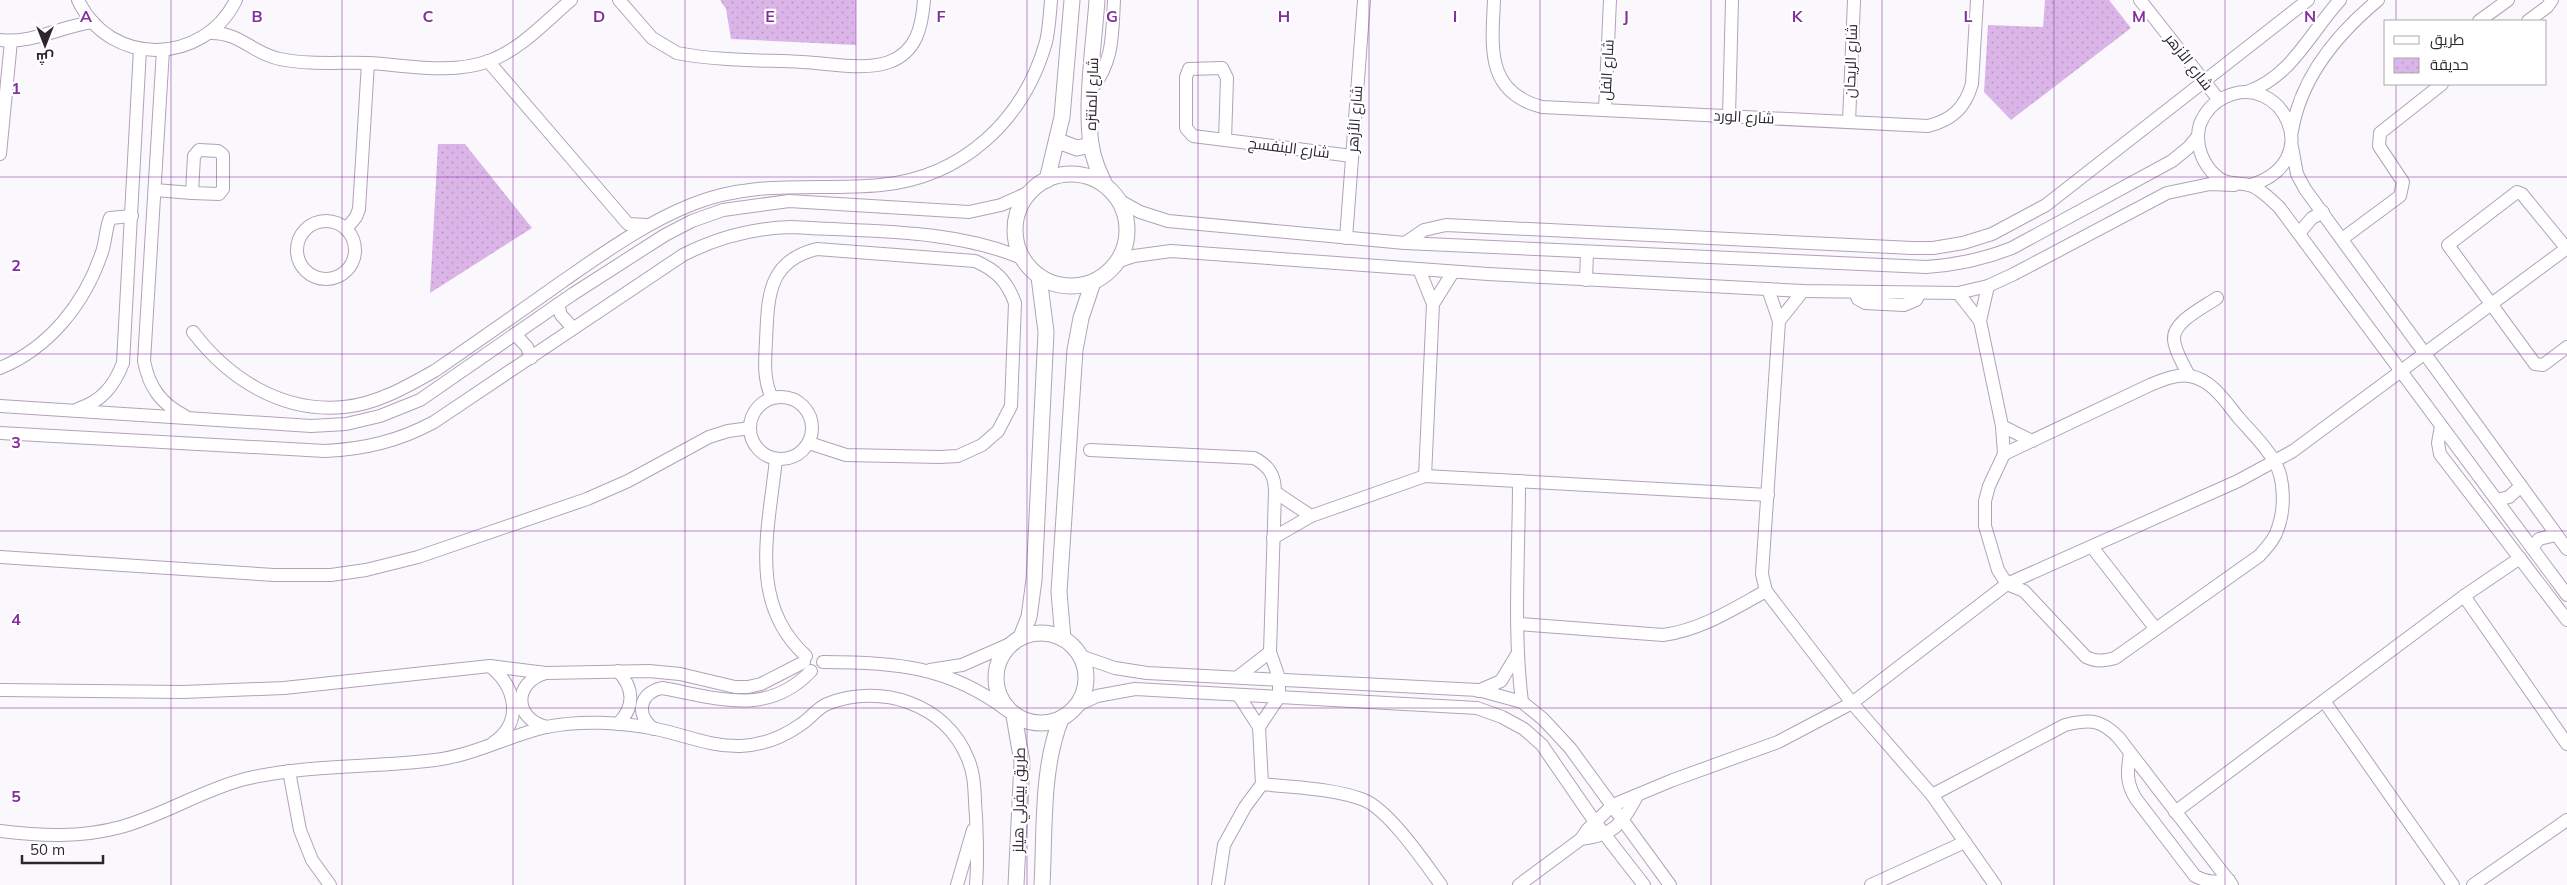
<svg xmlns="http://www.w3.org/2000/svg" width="2567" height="885" viewBox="0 0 2567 885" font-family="Mulish,Cairo,sans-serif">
<defs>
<pattern id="park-dots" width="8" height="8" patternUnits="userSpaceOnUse" patternTransform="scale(1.25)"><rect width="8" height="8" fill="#dbb5e8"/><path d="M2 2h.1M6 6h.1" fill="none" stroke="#bc9cc7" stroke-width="1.8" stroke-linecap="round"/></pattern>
</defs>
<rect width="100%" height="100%" fill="#fbf8fd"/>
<g fill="url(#park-dots)">
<polygon points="720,0 856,0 856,45 731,39 726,9"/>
<polygon points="2045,0 2109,0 2131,28 2011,120 1984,92 1988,25 2043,27"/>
<polygon points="438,144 465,144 532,228 430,293"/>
</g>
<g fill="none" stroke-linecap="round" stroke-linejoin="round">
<g stroke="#b2a2b8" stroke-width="14">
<g id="minor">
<path d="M78,0C110,68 204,65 236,0"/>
<path d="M619,0L652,38L677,53C718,61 761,60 802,62C829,63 864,71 889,62C917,52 922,26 924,0"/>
<path d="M1494,0C1492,47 1485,92 1542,107L1928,126C1952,120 1965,108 1972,84L1977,0"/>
<polyline points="2140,0 2219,100"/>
<polyline points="2479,21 2508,0"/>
<polyline points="2528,21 2547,7 2552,0"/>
<path d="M211,33C242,33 251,53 280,59C309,65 339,62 368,63C407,65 451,75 489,61C520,50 545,22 571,0"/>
<path d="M0,40C33,44 61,26 93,22"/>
<path d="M163,50L144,361C149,387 161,404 185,416"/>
<polyline points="488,61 628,224 646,225"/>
<path d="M1091,90C1114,61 1112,35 1114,0"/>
<path d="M2247,92C2292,76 2309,34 2340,0"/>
<polyline points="1605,110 1610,0"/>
<polyline points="1729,116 1732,0"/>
<polyline points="1849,122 1854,0"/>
<path d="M2292,131C2301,77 2337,34 2378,0"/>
<polyline points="1225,140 1193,136 1186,128 1186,77 1189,69 1222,68 1227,78 1225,140 1352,156"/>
<polyline points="2292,147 2297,174 2305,189 2567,549"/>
<polygon points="199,150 218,151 223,155 223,189 219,194 192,193 194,156"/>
<polyline points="0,154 11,41"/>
<path d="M2251,185C2328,161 2281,70 2225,97C2214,102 2205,112 2200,124C2195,140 2200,158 2211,171C2227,189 2237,180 2252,186C2262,190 2271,200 2279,207L2567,595"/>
<polyline points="155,190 192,193"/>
<path d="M1120,201L1140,212L1168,221L1405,243L1926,267C1957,265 1984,259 2012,248L2172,161L2188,148L2198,136"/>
<circle cx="326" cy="250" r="29"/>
<polyline points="346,229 356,217 359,209 368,63"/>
<polyline points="2300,232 2312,218 2323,212"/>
<polyline points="1346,238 1364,0"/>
<polyline points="2342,239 2400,196 2403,182 2379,146 2380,133 2442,84"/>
<polyline points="1405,243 1424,230 1446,225 1912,248 1933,248 1963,243 1992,234 2046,205 2308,0"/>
<polyline points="2567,249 2522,194 2517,192 2448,245 2535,364 2543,365 2567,347"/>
<polyline points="1119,261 1134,256 1171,251 1488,274 1803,291 1958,293 1988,286 2014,274 2167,193 2210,184 2234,185"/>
<polyline points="1419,269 1433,304 1425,476"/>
<polyline points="1586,280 1587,252"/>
<polyline points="1988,286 1980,321 2002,426 2004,454 1989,486 1985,501 1985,526 1998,570 2007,584 2238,481 2293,451 2567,248"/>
<polyline points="1768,289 1779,321 1762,574 1766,591 1852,703 1932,795 1995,885"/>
<polyline points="1855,292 1858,299 1865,303 1904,305 1916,300 1920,293"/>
<polyline points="1958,293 1980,321"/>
<polyline points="558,304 561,315 573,328"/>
<polyline points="1433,304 1453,272"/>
<polyline points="1779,321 1803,291"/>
<path d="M193,332C229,379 282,413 344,407C377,404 408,386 436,370C478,341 521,311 563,281C605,252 645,223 693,204C756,179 816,191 881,185C963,177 1024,120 1046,42C1049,29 1050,14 1051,0"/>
<polyline points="515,334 527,347 531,358"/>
<path d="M0,368C49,348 84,304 101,255C106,243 105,230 110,218L132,216"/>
<path d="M2189,376C2184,365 2175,352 2174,340C2172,322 2204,307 2217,298"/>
<circle cx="781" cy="428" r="31"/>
<path d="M772,398C763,379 765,361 766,341C768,298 767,261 817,249L975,261C996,270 1007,281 1015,303L1011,406L998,431L982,445L958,456L940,457L846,455L809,443"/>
<polyline points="0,406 311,426 346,424 380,416 420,400 573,294 665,235 692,221 723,210 789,201 969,212 1001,205 1030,192"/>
<path d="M78,409C102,401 114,386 123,363L140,49"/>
<polyline points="2002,426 2032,441"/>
<polyline points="2441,426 2438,443 2440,454 2567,620"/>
<path d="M0,433L325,451C365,449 399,441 434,422L683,255C718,237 752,228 792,227C868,232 950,228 1022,258"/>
<path d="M1090,450L1254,458C1269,466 1275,475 1275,492L1270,652L1279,678V697L1259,727"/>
<path d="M776,459C769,528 747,603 806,656"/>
<path d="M1519,481C1519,555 1513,630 1522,702"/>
<polyline points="1275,492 1311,516"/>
<polyline points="2497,500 2509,497 2521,486"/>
<polyline points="1273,538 1311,516 1425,476 1768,495"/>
<polyline points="2092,547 2155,628"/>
<polyline points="2532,548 2539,539 2556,535"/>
<polyline points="0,557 274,575 331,575 366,570 418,557 587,499 628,481 709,437 728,431 750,428"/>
<polyline points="2464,596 2567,744"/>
<path d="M1519,624L1663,635C1701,630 1733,609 1766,591"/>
<polyline points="1080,656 1115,668 1147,673 1478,690 1522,702 1543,719 1570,748 1670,885"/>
<path d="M823,662C895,662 949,666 1008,711"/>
<path d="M490,666C516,687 524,722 493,743"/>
<polyline points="930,670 962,665 1010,644"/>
<path d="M618,671C634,688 635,707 618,724"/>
<path d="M546,673C513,682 513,719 547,727"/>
<polyline points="1239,676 1270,652"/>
<polyline points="0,690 183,692 284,688 490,666 546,673 649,671 680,674 735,687 748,687 761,684 804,662"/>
<polyline points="1478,691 1501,681 1516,656"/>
<polyline points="2324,701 2453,885"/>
<polyline points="1078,705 1097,696 1135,689 1477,708 1502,717 1524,729 1542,745 1595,822 1644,885"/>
<path d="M654,729C635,715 639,693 662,688C718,698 767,717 811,671"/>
<path d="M2130,753C2127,772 2126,783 2136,799L2195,876C2207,882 2216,883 2229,880"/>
<polyline points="289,771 300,830 312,860 330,885"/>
<path d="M1262,784C1295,788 1333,788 1364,800C1389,810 1425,863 1441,885"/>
<path d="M1932,795L2065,725C2090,719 2101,719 2119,738L2232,885"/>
<polyline points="2175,812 2464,596 2520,558"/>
<path d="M0,831C41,836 80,838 121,827C164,815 202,790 245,779C307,764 372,768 435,760C474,755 508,736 546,727C580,720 622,722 656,729C685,735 711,747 741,746C762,745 783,737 800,725C810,719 817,708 827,704C880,683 946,703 968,759C976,778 974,796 976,816C977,839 978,861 976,885"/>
<path d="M1581,839C1614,835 1621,825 1637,796"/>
<polyline points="957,885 973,830"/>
<polyline points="1218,885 1224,845 1245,807 1262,784 1259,727 1239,696"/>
<path d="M1519,885L1581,839L1588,829L1613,805L1673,780L1778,742L1852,703L2007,584L2024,591L2086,657C2096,662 2104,661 2115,658L2259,556C2267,547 2275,539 2278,528C2285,509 2285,478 2274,461C2265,445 2250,431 2238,417C2225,401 2212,380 2190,376C2176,374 2162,380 2150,385L2004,454"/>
<polyline points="1871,885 1965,842"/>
<polyline points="2473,885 2567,820"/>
</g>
</g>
<g stroke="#b2a2b8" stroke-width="17">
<g id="tertiary">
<path d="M1097,0C1094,43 1085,103 1091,144C1093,159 1099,172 1105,185"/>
<polyline points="1058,141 1077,148 1091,145"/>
<circle cx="1071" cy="230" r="56"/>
<polyline points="1047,180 1062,117 1072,0"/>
<circle cx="1041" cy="678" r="45"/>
<polyline points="1021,637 1029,617 1034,580 1046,332 1039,277"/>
<polyline points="1063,639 1059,592 1075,350 1081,318 1093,282"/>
<polyline points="1014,716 1022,762 1016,885"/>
<path d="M1042,885C1045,831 1041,769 1061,719"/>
</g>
</g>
<use href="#minor" stroke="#fff" stroke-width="12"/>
<use href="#tertiary" stroke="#fff" stroke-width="15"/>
</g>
<path fill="none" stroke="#842f9e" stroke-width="1" stroke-opacity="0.55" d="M171,0V885M342,0V885M513,0V885M685,0V885M856,0V885M1027,0V885M1198,0V885M1369,0V885M1540,0V885M1711,0V885M1882,0V885M2054,0V885M2225,0V885M2396,0V21M2396,84V885M0,177H2567M0,354H2567M0,531H2567M0,708H2567"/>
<g text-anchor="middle" stroke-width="4.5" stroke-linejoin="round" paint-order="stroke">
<g font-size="15" fill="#2d262f" stroke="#fff">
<text transform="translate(1851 61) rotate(-88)" y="5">شارع الريحان</text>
<text transform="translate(2189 62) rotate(52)" y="5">شارع الأزهر</text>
<text transform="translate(1607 70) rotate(-87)" y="5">شارع الفل</text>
<text transform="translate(1092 94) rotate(-88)" y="5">شارع المنتزه</text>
<text transform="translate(1744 117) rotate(3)" y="5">شارع الورد</text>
<text transform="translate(1355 119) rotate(-86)" y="5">شارع الأزهر</text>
<text transform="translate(1289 148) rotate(7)" y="5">شارع البنفسج</text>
<text transform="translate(1019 800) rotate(-89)" y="5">طريق بيفرلي هيلز</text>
</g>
</g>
<g font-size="16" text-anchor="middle" font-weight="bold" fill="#842f9e" stroke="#fff" stroke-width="4.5" stroke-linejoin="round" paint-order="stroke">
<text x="86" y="22">A</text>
<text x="257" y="22">B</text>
<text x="428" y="22">C</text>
<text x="599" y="22">D</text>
<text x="770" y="22">E</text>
<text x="941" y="22">F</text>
<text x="1112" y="22">G</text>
<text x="1284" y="22">H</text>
<text x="1455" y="22">I</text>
<text x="1626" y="22">J</text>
<text x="1797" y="22">K</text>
<text x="1968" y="22">L</text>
<text x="2139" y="22">M</text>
<text x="2310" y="22">N</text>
<text x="16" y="94">1</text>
<text x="16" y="271">2</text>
<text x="16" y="448">3</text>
<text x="16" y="625">4</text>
<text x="16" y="802">5</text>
</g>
<rect x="2384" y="20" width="162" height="65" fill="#ffffff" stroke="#aba8ac"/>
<rect x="2394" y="36" width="25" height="8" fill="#ffffff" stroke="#aba8ac"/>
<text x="2430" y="45" font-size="15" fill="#2d262f">طريق</text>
<rect x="2394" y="58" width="25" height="15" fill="url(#park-dots)" stroke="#aba8ac"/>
<text x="2430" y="70" font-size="15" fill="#2d262f">حديقة</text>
<g transform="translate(45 45) rotate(180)" stroke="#ffffff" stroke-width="4" paint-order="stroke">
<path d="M0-4L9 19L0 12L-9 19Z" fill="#2d262f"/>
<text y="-8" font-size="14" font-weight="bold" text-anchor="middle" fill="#2d262f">ش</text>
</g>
<path d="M22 855v8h81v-8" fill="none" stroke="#2d262f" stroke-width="2.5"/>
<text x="30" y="855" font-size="15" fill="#2d262f" stroke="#ffffff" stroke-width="4" paint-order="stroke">50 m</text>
</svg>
